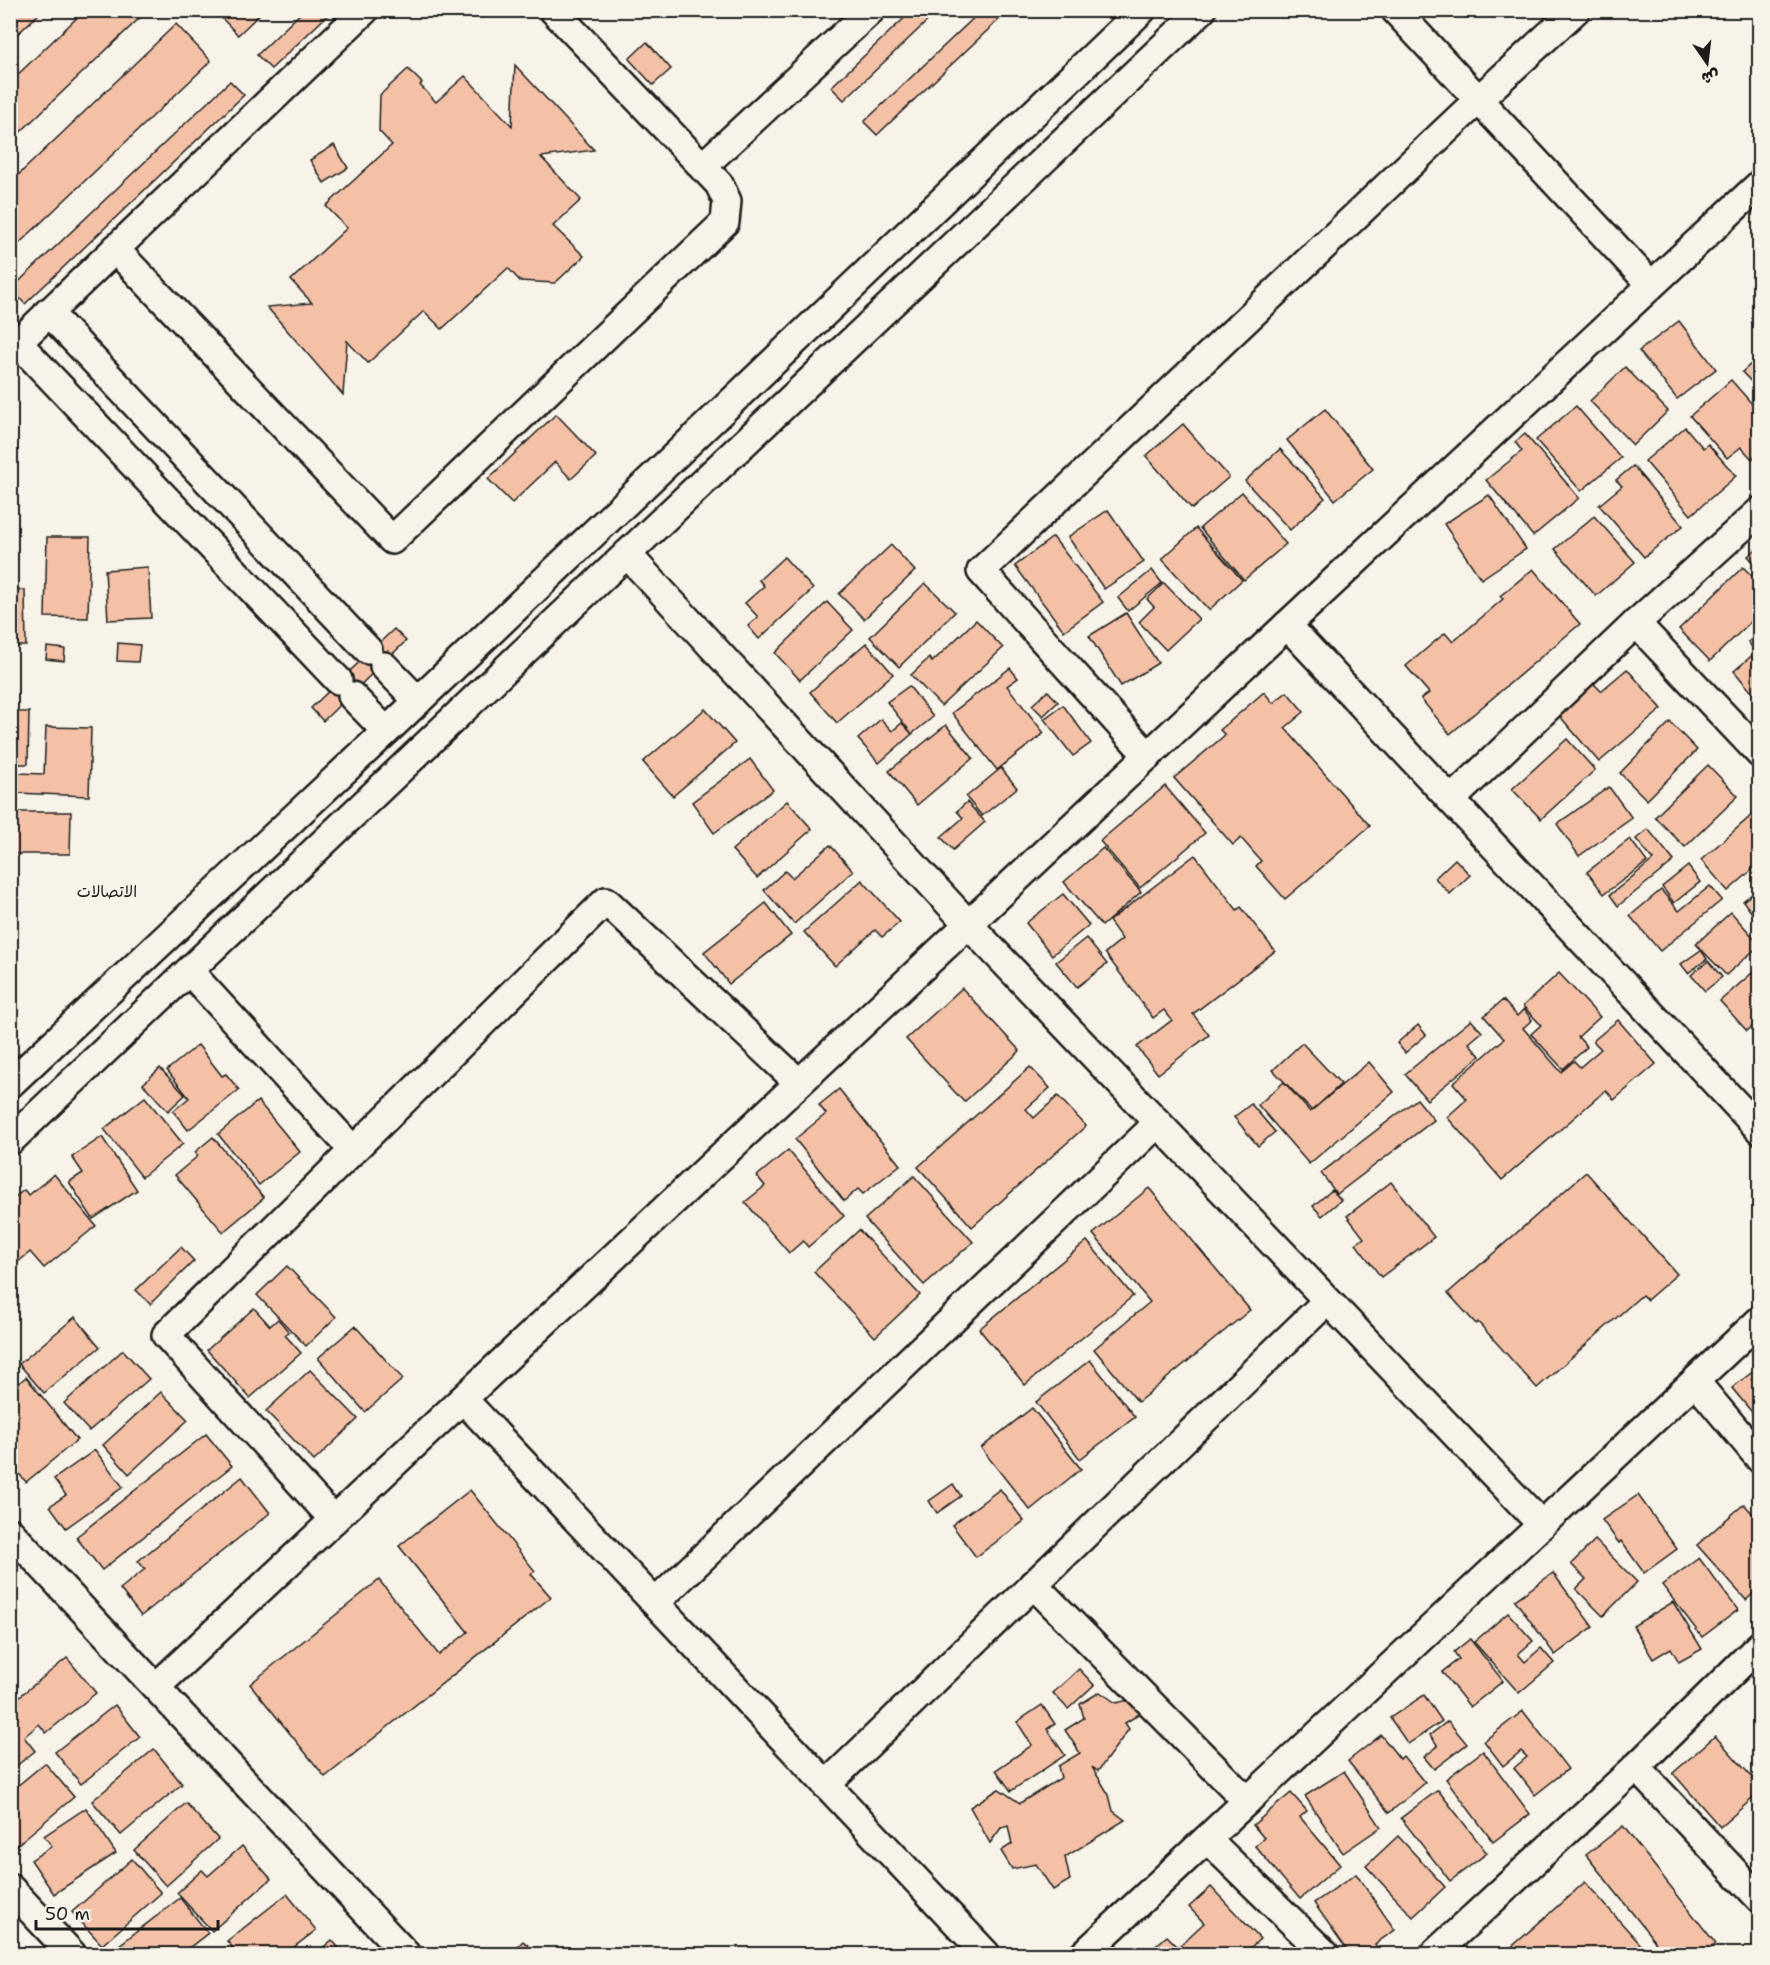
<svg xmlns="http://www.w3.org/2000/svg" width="1770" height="1965" viewBox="0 0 1770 1965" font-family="'Shantell Sans','Playpen Sans Arabic',sans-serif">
<rect width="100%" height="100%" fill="#f7f3e8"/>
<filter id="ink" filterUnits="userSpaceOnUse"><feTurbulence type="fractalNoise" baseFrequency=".0167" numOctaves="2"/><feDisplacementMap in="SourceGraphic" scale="12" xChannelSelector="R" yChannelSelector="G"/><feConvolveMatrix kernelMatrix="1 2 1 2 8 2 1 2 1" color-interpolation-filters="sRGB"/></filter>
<g filter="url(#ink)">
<g fill="#f5c1a6" stroke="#1c1c1c" stroke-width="1.5">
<polygon points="10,10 43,10 10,41"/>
<polygon points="85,10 148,10 10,142 10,82"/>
<polygon points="214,10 264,10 238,35"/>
<polygon points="304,10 333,10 271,69 257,55"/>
<polygon points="913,10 939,10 844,100 831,87"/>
<polygon points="982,10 1009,10 877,135 864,122"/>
<polygon points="176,24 211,61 10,252 10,183"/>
<polygon points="647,42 671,69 653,85 629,59"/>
<polygon points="515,65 594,150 541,157 581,200 553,226 584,256 555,283 520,281 508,268 442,329 424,311 368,363 347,341 343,395 267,307 312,303 291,280 347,228 326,206 392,145 379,131 380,95 408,69 422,83 420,85 436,102 465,76 512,126"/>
<polygon points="230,81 244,95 25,304 11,289"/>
<polygon points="334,145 348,168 324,183 310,160"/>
<polygon points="1679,321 1716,369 1677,399 1639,351"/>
<polygon points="1760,356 1760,391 1742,372"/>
<polygon points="1625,367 1668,411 1633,445 1590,401"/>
<polygon points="1731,380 1760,413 1760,452 1752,459 1741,447 1727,458 1690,416"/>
<polygon points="1576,406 1621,458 1581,491 1536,440"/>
<polygon points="1325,409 1373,469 1335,500 1287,440"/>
<polygon points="556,414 596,456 571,479 555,462 512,503 488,479"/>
<polygon points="1183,424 1229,477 1192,509 1146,456"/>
<polygon points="1685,427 1703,448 1708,444 1736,476 1691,515 1645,461"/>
<polygon points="1525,434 1579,498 1533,536 1486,480 1522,451 1515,442"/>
<polygon points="1280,449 1325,498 1290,530 1245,481"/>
<polygon points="1633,466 1683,526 1644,557 1599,505 1622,486 1616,480"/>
<polygon points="1242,492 1286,544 1244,580 1200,528"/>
<polygon points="1489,495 1526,549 1481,579 1444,524"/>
<polygon points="1108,510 1144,562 1104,589 1068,537"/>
<polygon points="1594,516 1635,562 1596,596 1555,549"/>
<polygon points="1196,528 1242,580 1209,610 1162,559"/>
<polygon points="47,537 90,537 88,618 45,617"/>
<polygon points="1053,537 1103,602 1064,631 1015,566"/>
<polygon points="891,545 915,571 864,619 839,594"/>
<polygon points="1760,546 1760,569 1748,556"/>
<polygon points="784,557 813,589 759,639 748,626 758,617 745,603 764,586 759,580"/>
<polygon points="148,567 151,618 108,620 105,570"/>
<polygon points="1743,567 1760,584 1760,613 1710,661 1679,629"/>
<polygon points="1533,569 1580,624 1450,734 1421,699 1429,693 1406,666 1445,633 1453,642 1503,599 1500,596"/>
<polygon points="1152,570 1162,583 1128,611 1118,598"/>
<polygon points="925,583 955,612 899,667 870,637"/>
<polygon points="1164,583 1199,619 1166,650 1139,622 1154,607 1147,599"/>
<polygon points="10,590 25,590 26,646 10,646"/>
<polygon points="827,602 853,630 800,680 775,653"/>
<polygon points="1126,613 1158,663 1121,686 1089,636"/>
<polygon points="976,620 1003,648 941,706 911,675 929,658 932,662"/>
<polygon points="394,629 406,641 323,721 311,708"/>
<polygon points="1760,633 1760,692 1755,696 1734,671 1756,652 1748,642"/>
<polygon points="118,643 140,645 138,662 117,661"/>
<polygon points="866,643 893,674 837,723 810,692"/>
<polygon points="47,647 65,649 64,661 46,659"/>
<polygon points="1010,668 1018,678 1007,686 1044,733 997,770 952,713"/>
<polygon points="1627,669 1662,709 1599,762 1558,714 1594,684 1601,691"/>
<polygon points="909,686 933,717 912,734 887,702"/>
<polygon points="1048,691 1058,702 1043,716 1032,705"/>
<polygon points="1264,692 1273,703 1287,692 1304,712 1285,728 1370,826 1285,899 1256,866 1261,861 1241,838 1233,845 1174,778 1225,735 1220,730"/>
<polygon points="1063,705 1091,743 1073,756 1044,719"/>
<polygon points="705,709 735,743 673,796 643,762"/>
<polygon points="10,712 29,712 28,764 10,764"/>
<polygon points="881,719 892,731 902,723 912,734 879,763 858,739"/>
<polygon points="1670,722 1697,750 1647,800 1620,773"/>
<polygon points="946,725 973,758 917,805 889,771"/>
<polygon points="46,727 91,728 89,796 16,793 17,773 44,774"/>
<polygon points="1567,739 1595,770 1541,819 1512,789"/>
<polygon points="750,759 773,790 714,833 692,802"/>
<polygon points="1708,765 1738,796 1685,847 1655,817"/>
<polygon points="1001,768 1017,788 982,816 966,797"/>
<polygon points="1165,786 1205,833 1140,888 1100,841"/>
<polygon points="1609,787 1632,818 1579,856 1557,824"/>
<polygon points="787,801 812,829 757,878 732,850"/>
<polygon points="967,802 985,822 953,850 941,837 963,818 957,811"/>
<polygon points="1760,808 1760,863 1728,891 1701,860"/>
<polygon points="14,812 71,812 70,854 14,854"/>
<polygon points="1648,829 1674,861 1618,906 1610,895 1653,860 1636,839"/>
<polygon points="1630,839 1647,862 1604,894 1587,872"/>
<polygon points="830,845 853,871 794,924 764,890 785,871 792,878"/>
<polygon points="1103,848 1141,892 1102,926 1064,882"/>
<polygon points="1195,855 1237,910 1241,907 1275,951 1193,1014 1209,1035 1158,1074 1137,1047 1172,1020 1164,1010 1153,1018 1105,953 1122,939 1109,921"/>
<polygon points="1455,859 1470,875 1450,894 1435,878"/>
<polygon points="1688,866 1700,882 1674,903 1662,887"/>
<polygon points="862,880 900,922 882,937 875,930 835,966 804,932"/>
<polygon points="1710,886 1722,900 1660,951 1630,916 1661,890 1679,911"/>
<polygon points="1760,888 1760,924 1743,901"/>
<polygon points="1063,894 1089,925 1052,955 1026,923"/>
<polygon points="766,903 791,935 729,984 704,952"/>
<polygon points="1731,912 1760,945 1726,975 1696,944"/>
<polygon points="1086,938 1107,964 1077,987 1056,962"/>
<polygon points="1701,950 1707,959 1688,973 1681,964"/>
<polygon points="1708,961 1722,977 1705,991 1691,975"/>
<polygon points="1760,966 1760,1020 1747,1031 1720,1001"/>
<polygon points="1559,973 1600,1017 1578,1037 1587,1047 1563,1069 1531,1034 1541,1025 1523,1006"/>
<polygon points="962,988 1020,1051 964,1102 906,1039"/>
<polygon points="1503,1000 1517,1016 1524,1009 1532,1020 1523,1028 1561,1072 1574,1061 1580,1067 1601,1049 1593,1041 1618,1020 1656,1064 1614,1100 1606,1090 1502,1180 1447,1117 1467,1099 1453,1083 1504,1039 1484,1016"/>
<polygon points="1471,1020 1482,1032 1469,1043 1480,1056 1427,1100 1405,1074"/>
<polygon points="1418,1025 1426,1035 1405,1053 1397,1043"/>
<polygon points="1302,1043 1341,1084 1312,1111 1273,1070"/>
<polygon points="198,1045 222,1076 226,1074 239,1090 188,1130 173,1111 189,1098 167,1070"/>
<polygon points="1369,1062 1394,1092 1309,1164 1258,1105 1284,1082 1310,1112"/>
<polygon points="1030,1067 1050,1088 1026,1109 1034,1118 1058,1096 1086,1126 972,1227 918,1167"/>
<polygon points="160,1068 185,1095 168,1111 143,1084"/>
<polygon points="839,1089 900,1165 863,1194 858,1189 844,1201 795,1139 826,1114 819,1105"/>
<polygon points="145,1097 183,1144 142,1177 104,1129"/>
<polygon points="1417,1099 1434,1120 1337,1194 1321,1173"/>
<polygon points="258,1101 300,1152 259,1185 218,1134"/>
<polygon points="1251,1104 1275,1132 1258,1146 1234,1117"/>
<polygon points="102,1137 137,1190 93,1219 69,1182 83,1173 72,1157"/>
<polygon points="213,1137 264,1198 223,1232 175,1175 198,1156 195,1152"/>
<polygon points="788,1150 844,1216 808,1247 803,1241 789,1253 745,1202 765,1186 757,1176"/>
<polygon points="1586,1172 1677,1274 1647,1300 1642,1295 1537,1388 1478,1322 1476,1324 1448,1293"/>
<polygon points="54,1174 96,1226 44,1268 30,1252 10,1269 10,1201 24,1190 29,1195"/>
<polygon points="914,1176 973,1242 924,1285 865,1219"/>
<polygon points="1391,1182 1434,1237 1381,1277 1356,1244 1364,1238 1347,1216"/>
<polygon points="1149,1188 1250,1310 1138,1402 1094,1349 1150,1302 1093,1234"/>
<polygon points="1332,1190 1341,1200 1322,1216 1313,1206"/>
<polygon points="859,1230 920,1295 875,1337 814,1272"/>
<polygon points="1087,1241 1133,1296 1025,1385 979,1329"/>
<polygon points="181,1247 194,1261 150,1304 136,1290"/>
<polygon points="287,1266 336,1317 306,1346 257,1295"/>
<polygon points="254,1308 270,1326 278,1319 289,1332 285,1335 301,1353 250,1398 207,1350"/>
<polygon points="75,1317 100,1347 44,1393 19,1364"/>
<polygon points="355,1326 403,1379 365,1412 318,1358"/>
<polygon points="123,1350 149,1379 89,1431 64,1403"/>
<polygon points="1090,1360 1135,1417 1080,1459 1036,1402"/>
<polygon points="1760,1366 1760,1422 1732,1388"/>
<polygon points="310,1370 358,1419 314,1461 266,1411"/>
<polygon points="26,1377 77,1440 26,1482 10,1463 10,1390"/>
<polygon points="161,1392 188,1420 129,1474 103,1445"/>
<polygon points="1032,1408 1081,1469 1030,1510 981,1448"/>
<polygon points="206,1434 232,1466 102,1570 76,1537"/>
<polygon points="95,1450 123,1487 66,1528 50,1506 66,1495 54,1479"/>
<polygon points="242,1477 270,1513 141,1616 120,1589 145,1569 138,1561"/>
<polygon points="953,1484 961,1496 937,1513 929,1501"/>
<polygon points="1000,1489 1024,1521 976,1557 952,1525"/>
<polygon points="470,1490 535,1571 531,1574 551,1597 325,1777 250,1684 379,1580 439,1655 468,1632 399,1546"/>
<polygon points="1638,1495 1677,1549 1644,1573 1621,1541 1619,1543 1602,1520"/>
<polygon points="1744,1504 1760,1522 1760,1545 1756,1548 1760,1552 1760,1588 1746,1600 1697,1545"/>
<polygon points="1595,1540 1637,1582 1603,1616 1576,1589 1586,1579 1571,1564"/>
<polygon points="1699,1558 1738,1610 1702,1637 1662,1585"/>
<polygon points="1553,1573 1593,1627 1555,1655 1515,1600"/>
<polygon points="1673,1602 1702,1649 1679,1662 1671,1648 1653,1659 1633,1626"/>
<polygon points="1508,1613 1533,1641 1518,1654 1525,1662 1541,1648 1554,1663 1519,1693 1474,1642"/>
<polygon points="1470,1639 1503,1681 1470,1707 1442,1672 1459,1659 1454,1652"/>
<polygon points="67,1658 96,1693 46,1733 39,1724 24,1737 35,1751 10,1771 10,1704"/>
<polygon points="1079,1669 1094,1685 1068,1709 1053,1693"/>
<polygon points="1100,1692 1116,1703 1133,1699 1141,1713 1125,1723 1129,1729 1098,1771 1092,1767 1109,1795 1113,1811 1125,1820 1065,1857 1070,1880 1053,1890 1036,1864 1012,1869 1001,1851 1012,1844 1008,1826 1001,1828 990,1843 970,1807 999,1789 1020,1803 1061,1778 1058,1766 1080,1753 1065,1730 1084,1718 1080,1704"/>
<polygon points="1424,1695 1442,1721 1408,1744 1390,1718"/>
<polygon points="115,1705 140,1737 81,1784 55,1752"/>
<polygon points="1042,1705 1055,1724 1047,1729 1065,1755 1011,1791 996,1770 1032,1745 1017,1722"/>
<polygon points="1523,1711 1568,1769 1535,1795 1514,1768 1527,1757 1521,1751 1503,1766 1484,1741"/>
<polygon points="1448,1721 1467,1744 1434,1769 1424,1757 1438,1746 1430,1735"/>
<polygon points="1381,1735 1400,1759 1403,1756 1425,1783 1389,1813 1348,1761"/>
<polygon points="1715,1736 1760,1786 1760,1792 1720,1827 1673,1773"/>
<polygon points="154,1749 182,1784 121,1835 92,1801"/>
<polygon points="1483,1751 1530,1814 1493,1842 1446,1779"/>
<polygon points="45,1763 74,1797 11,1850 10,1792"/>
<polygon points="1344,1771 1381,1827 1343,1853 1305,1796"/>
<polygon points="1438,1790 1487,1853 1450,1881 1401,1818"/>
<polygon points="1291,1793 1307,1811 1300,1817 1340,1865 1300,1899 1255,1846 1264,1838 1253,1825"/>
<polygon points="186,1803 218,1839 166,1886 134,1850"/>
<polygon points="86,1808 116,1853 54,1894 31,1860 52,1846 44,1836"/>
<polygon points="1623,1826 1716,1944 1702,1954 1665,1954 1586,1855"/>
<polygon points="1398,1836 1445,1887 1413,1917 1366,1866"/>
<polygon points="242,1846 271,1879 212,1931 177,1893 202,1870 208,1876"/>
<polygon points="132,1859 161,1893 102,1945 72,1912"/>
<polygon points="1356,1874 1395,1930 1375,1944 1381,1953 1379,1954 1350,1954 1314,1903"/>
<polygon points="1585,1882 1649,1954 1511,1954 1508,1950"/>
<polygon points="1211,1887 1260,1939 1243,1954 1159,1954 1153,1948 1167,1936 1178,1947 1204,1923 1189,1907"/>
<polygon points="287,1894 316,1930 285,1954 238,1954 227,1941"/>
<polygon points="180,1898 208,1933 181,1954 116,1954 113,1950"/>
<polygon points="332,1940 344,1954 315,1954"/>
<polygon points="523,1941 538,1954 510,1954"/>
</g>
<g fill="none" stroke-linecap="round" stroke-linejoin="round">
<g stroke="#1c1c1c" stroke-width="32">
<g id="minor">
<polyline points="1395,10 1651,285"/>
<polyline points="702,167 871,10"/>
<polyline points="115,249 392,540 725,222 727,201 719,184 553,10"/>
<polyline points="48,312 368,650"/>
<polyline points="18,343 338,680"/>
<polyline points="10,350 365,10"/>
<polyline points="627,554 968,924 1542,1525"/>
<polyline points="1636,623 1760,754"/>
<polyline points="1287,625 1760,1130"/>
<polyline points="384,666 418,701"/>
<polyline points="352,696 386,731"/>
<polyline points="1148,756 981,571 1478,100 1576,10"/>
<polyline points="1451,800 1636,623 1760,511"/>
<polyline points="189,971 353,1150"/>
<polyline points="10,1084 394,724 1142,10"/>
<polyline points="10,1141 553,624 1202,10"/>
<polyline points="1695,1381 1760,1459"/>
<polyline points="463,1399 986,1954"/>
<polyline points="334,1520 166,1335 606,901 799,1083"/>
<polyline points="10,1532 406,1954"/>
<polyline points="1033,1584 1247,1801"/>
<polyline points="655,1603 1158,1123"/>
<polyline points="156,1687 1287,625 1760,184"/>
<polyline points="1636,1767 1760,1899"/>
<polyline points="826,1785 1327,1301"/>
<polyline points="1207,1839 1325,1954"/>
<polyline points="10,1888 72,1954"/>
<polyline points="1084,1954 1760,1320"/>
<polyline points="1434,1954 1636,1767 1760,1645"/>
</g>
</g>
<use href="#minor" stroke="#f7f3e8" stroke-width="27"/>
</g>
</g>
<g text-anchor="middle" stroke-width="5" stroke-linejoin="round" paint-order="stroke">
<g font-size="16" fill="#1c1c1c" stroke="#f7f3e8">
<text x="107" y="897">الاتصالات</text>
</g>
</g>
<rect width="1770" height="1965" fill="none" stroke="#f7f3e8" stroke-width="36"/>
<rect x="18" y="18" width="1734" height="1929" fill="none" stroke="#1c1c1c" stroke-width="2" filter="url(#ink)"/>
<g transform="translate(1707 63) rotate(166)" stroke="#f7f3e8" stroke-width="4.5" paint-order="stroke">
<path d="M0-4.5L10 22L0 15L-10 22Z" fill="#1c1c1c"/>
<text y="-9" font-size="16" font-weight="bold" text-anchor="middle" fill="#1c1c1c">ش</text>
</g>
<path d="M36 1920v9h182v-9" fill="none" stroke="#1c1c1c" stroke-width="3"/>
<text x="45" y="1920" font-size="18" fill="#1c1c1c" stroke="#f7f3e8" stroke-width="4.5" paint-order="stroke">50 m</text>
</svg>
